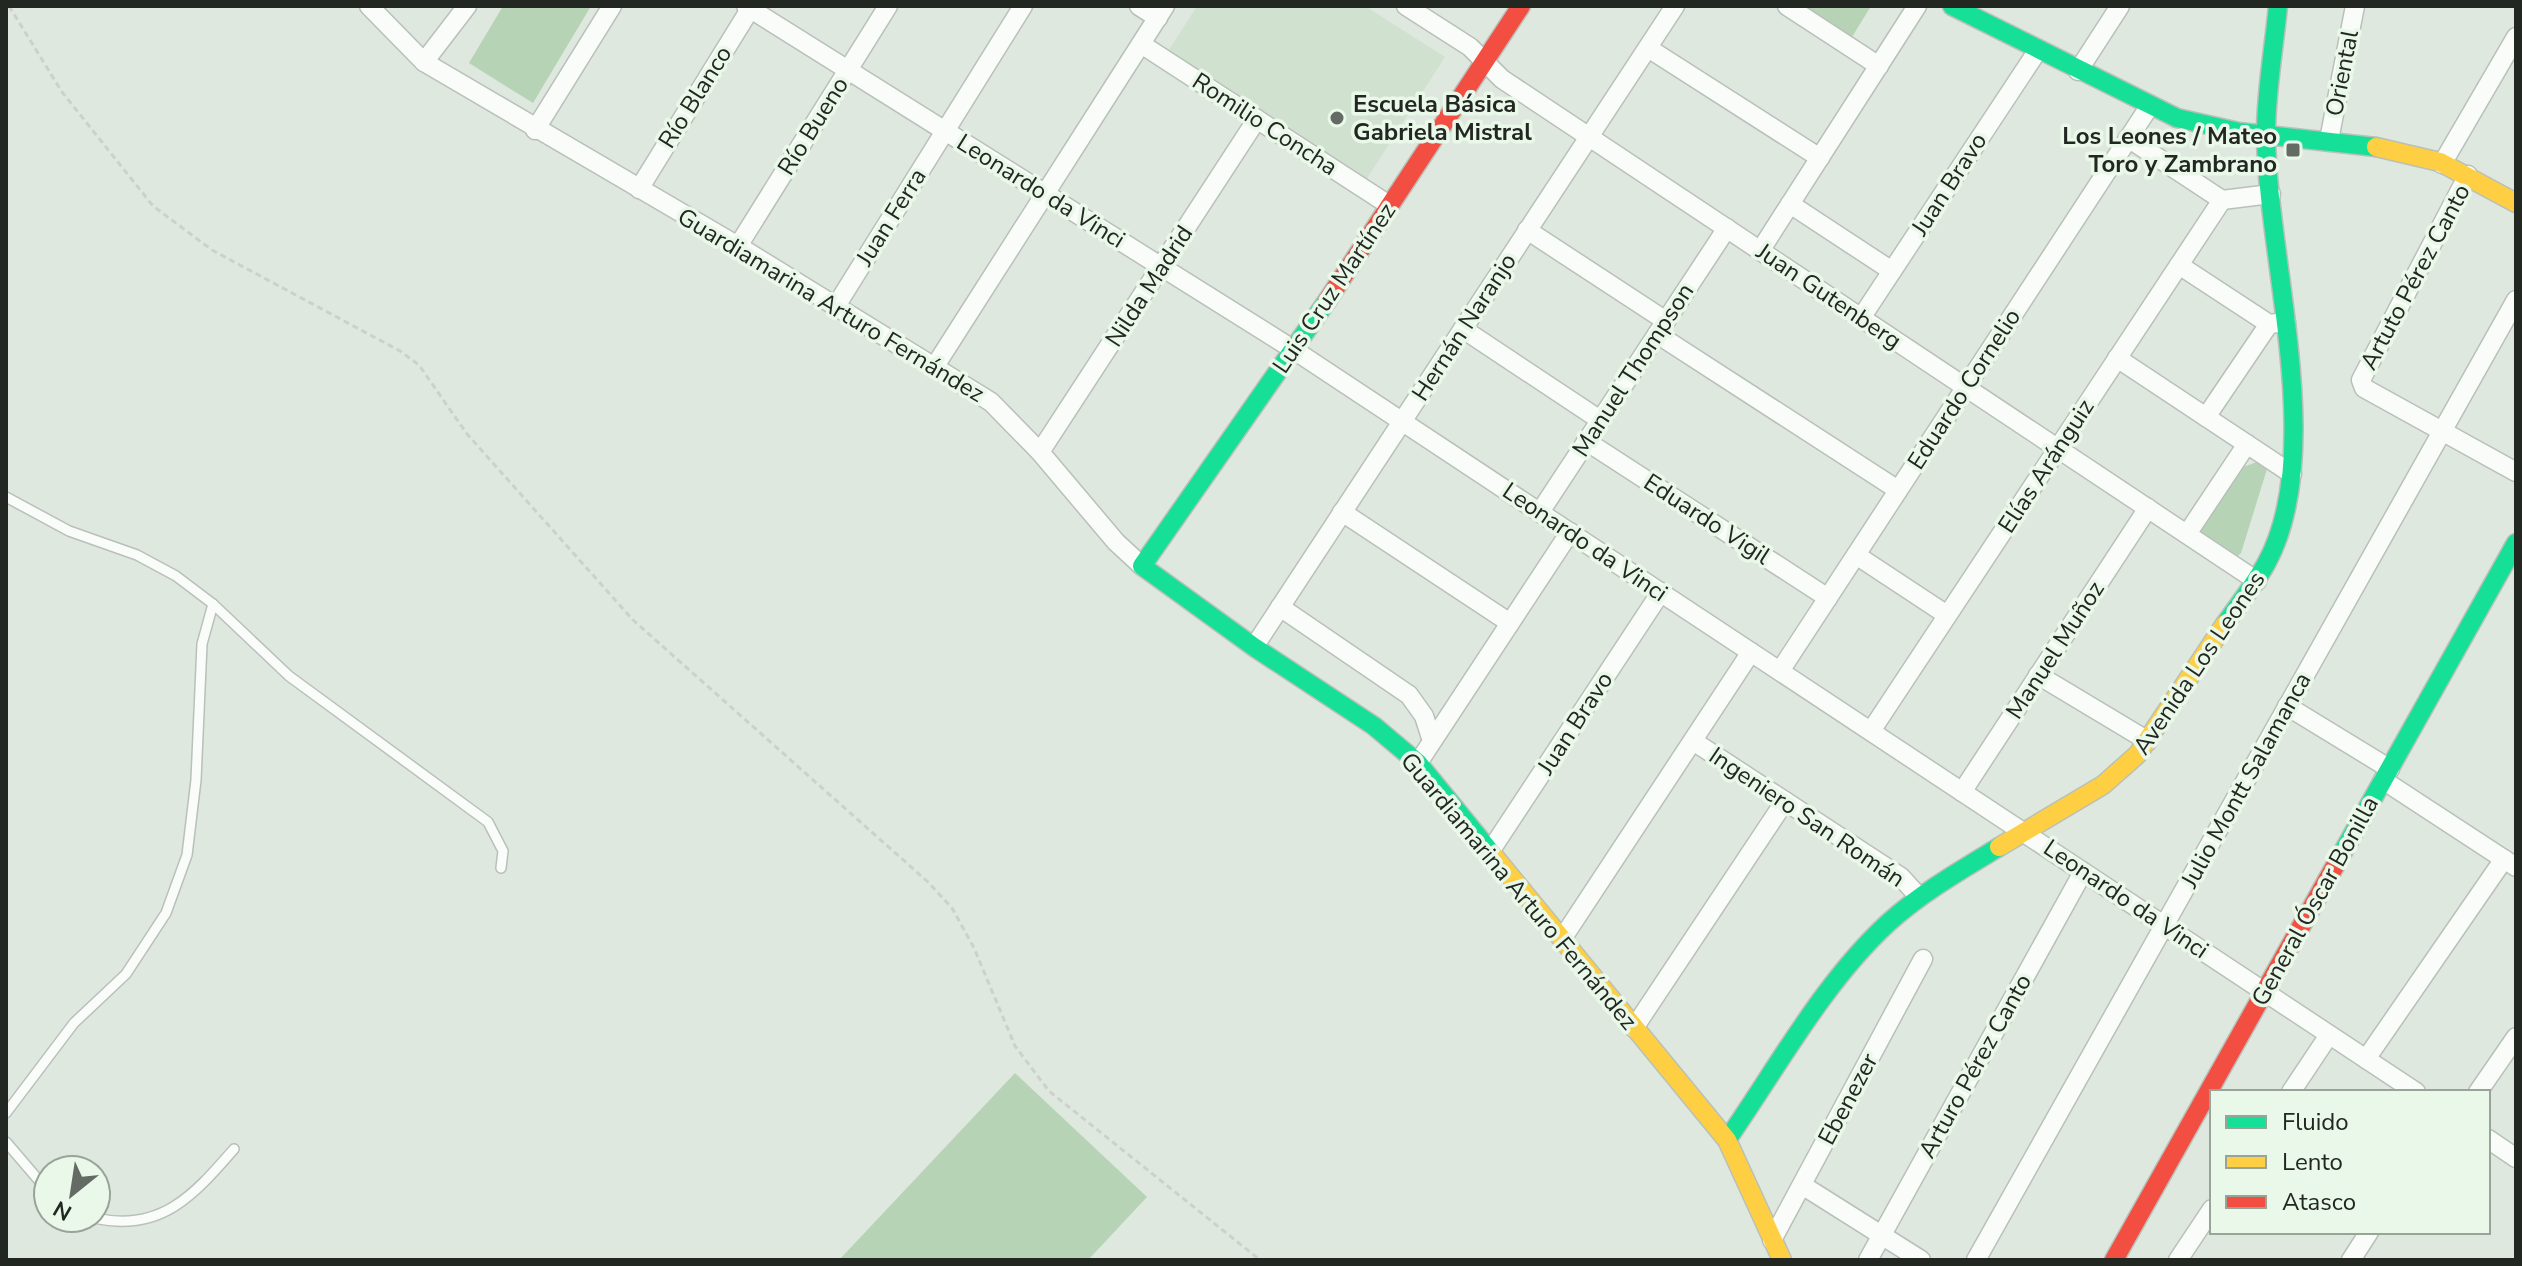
<svg xmlns="http://www.w3.org/2000/svg" width="2522" height="1266" viewBox="0 0 2522 1266" font-family="'Nunito Sans',sans-serif">
<rect width="100%" height="100%" fill="#dee8de"/>
<polygon fill="#d1e1d0" points="1197,6 1365,6 1445,57 1366,180 1167,53"/>
<g fill="#b7d3b6">
<polygon points="503,6 591,6 533,103 469,63"/>
<polygon points="1804,6 1871,6 1852,37"/>
<polygon points="2257,462 2267,469 2241,553 2234,559 2196,532 2243,467"/>
<polygon points="1015,1073 1147,1197 1088,1260 839,1260"/>
</g>
<g fill="none" stroke-linecap="round" stroke-linejoin="round">
<g stroke="#b9c0b9" stroke-width="12">
<g id="lane">
<polyline points="6,497 69,531 137,555 176,576 213,604 289,676 488,822 503,851 501,868"/>
<polyline points="6,1113 74,1023 126,974 166,913 187,855 196,780 202,644 213,604"/>
<polyline points="6,1142 48,1191"/>
<path d="M95,1218C161,1233 194,1195 234,1149"/>
</g>
</g>
<g stroke="#b9c0b9" stroke-width="21">
<g id="street">
<polyline points="369,6 424,62 738,246 991,402 1040,452 1116,542 1142,566"/>
<polyline points="746,6 1294,350 2416,1092"/>
<polyline points="1139,6 1158,18"/>
<polyline points="1406,6 1470,47 1502,79 2257,581"/>
<polyline points="1787,6 1879,66"/>
<polyline points="1141,44 1389,205"/>
<polyline points="1648,48 1820,158"/>
<polyline points="424,62 467,6"/>
<polyline points="2078,71 2120,6"/>
<polyline points="535,130 612,6"/>
<polyline points="2128,138 2222,200 2271,194"/>
<polyline points="2329,140 2355,6"/>
<polyline points="2442,164 2516,37"/>
<polyline points="2468,175 2361,380 2364,388 2516,472"/>
<polyline points="639,189 752,6"/>
<polyline points="1790,204 1892,271"/>
<polyline points="1527,230 1666,321"/>
<polyline points="738,246 888,6"/>
<polyline points="1760,251 1917,6"/>
<polyline points="2179,265 2269,324 2286,322"/>
<polyline points="836,306 1023,6"/>
<polyline points="1861,318 2038,50"/>
<polyline points="1463,329 1600,420"/>
<polyline points="1657,334 1898,490"/>
<polyline points="2117,358 2292,474"/>
<polyline points="935,366 1165,6"/>
<polyline points="2206,417 2269,324"/>
<polyline points="1586,441 1828,598"/>
<polyline points="1040,452 1257,119"/>
<polyline points="1342,512 1510,623"/>
<polyline points="1540,512 1727,228"/>
<polyline points="2187,534 2247,444"/>
<polyline points="1856,555 1947,615"/>
<polyline points="1280,607 1409,695 1424,716 1432,741"/>
<polyline points="1254,647 1675,6"/>
<polyline points="1780,671 2149,107"/>
<polyline points="2038,675 2148,741"/>
<polyline points="2287,706 2390,769"/>
<polyline points="1871,731 2222,200"/>
<polyline points="1693,741 1901,877 1919,897"/>
<polyline points="1418,763 1570,532"/>
<polyline points="2383,780 2516,867"/>
<polyline points="1962,792 2148,508"/>
<polyline points="1489,853 1661,592"/>
<polyline points="1562,939 1751,652"/>
<polyline points="1634,1028 1785,801"/>
<polyline points="2366,1059 2504,859"/>
<polyline points="2291,1092 2329,1035"/>
<polyline points="2478,1092 2516,1037"/>
<polyline points="2488,1139 2516,1158"/>
<polyline points="1802,1185 1921,1260"/>
<polyline points="1772,1240 1923,959"/>
<polyline points="1868,1260 2083,872"/>
<polyline points="1976,1260 2516,300"/>
<polyline points="2178,1260 2212,1209"/>
<polyline points="2351,1260 2369,1232"/>
</g>
</g>
<g stroke="#b9c0b9" stroke-width="21">
<g id="fast">
<polyline points="1952,6 2177,118 2239,132 2376,147"/>
<polyline points="1327,301 1142,566 1254,647 1374,726 1418,763 1493,855"/>
<path d="M2225,624C2239,604 2254,585 2266,564C2328,452 2266,256 2266,133C2266,91 2274,48 2278,6"/>
<polyline points="2340,857 2516,543"/>
<path d="M1727,1140C1777,1068 1823,983 1888,923C1921,893 1961,870 1999,847"/>
</g>
</g>
<g stroke="#b9c0b9" stroke-width="21">
<g id="slow">
<polyline points="2376,147 2440,162 2516,203"/>
<polyline points="1999,847 2103,785 2138,754 2225,624"/>
<polyline points="1493,855 1727,1140 1782,1260"/>
</g>
</g>
<g stroke="#b9c0b9" stroke-width="21">
<g id="jam">
<polyline points="1327,301 1521,6"/>
<polyline points="2114,1260 2340,857"/>
</g>
</g>
<polyline stroke="#cdd0cd" stroke-width="3" stroke-dasharray="6 4" stroke-linecap="butt" points="9,6 62,92 153,206 212,250 400,351 419,365 467,434 633,620 928,882 952,908 974,948 1015,1046 1049,1091 1260,1260"/>
<use href="#lane" stroke="#fafcfa" stroke-width="9"/>
<use href="#street" stroke="#fafcfa" stroke-width="18"/>
<use href="#fast" stroke="#16e098" stroke-width="18"/>
<use href="#slow" stroke="#ffcf43" stroke-width="18"/>
<use href="#jam" stroke="#f24e42" stroke-width="18"/>
</g>
<g fill="#646b64" stroke="#e9f8e8" stroke-width="3">
<circle cx="1337" cy="118" r="8"/>
<rect x="2285" y="142" width="16" height="16" rx="4"/>
</g>
<g text-anchor="middle" stroke-width="7" stroke-linejoin="round" paint-order="stroke">
<g font-size="24" fill="#222722" stroke="#e9f8e8">
<text transform="translate(2342 73) rotate(-79)" y="8">Oriental</text>
<text transform="translate(695 97) rotate(-58)" y="8">Río Blanco</text>
<text transform="translate(1265 124) rotate(33)" y="8">Romilio Concha</text>
<text transform="translate(813 126) rotate(-58)" y="8">Río Bueno</text>
<text transform="translate(1949 184) rotate(-57)" y="8">Juan Bravo</text>
<text transform="translate(1041 191) rotate(32)" y="8">Leonardo da Vinci</text>
<text transform="translate(891 217) rotate(-58)" y="8">Juan Ferra</text>
<text transform="translate(2415 277) rotate(-62)" y="8">Artuto Pérez Canto</text>
<text transform="translate(1149 286) rotate(-57)" y="8">Nilda Madrid</text>
<text transform="translate(1334 288) rotate(-56)" y="8">Luis Cruz Martínez</text>
<text transform="translate(1829 296) rotate(34)" y="8">Juan Gutenberg</text>
<text transform="translate(831 305) rotate(31)" y="8">Guardiamarina Arturo Fernández</text>
<text transform="translate(1464 327) rotate(-57)" y="8">Hernán Naranjo</text>
<text transform="translate(1633 370) rotate(-57)" y="8">Manuel Thompson</text>
<text transform="translate(1964 389) rotate(-57)" y="8">Eduardo Cornelio</text>
<text transform="translate(2046 466) rotate(-57)" y="8">Elías Aránguiz</text>
<text transform="translate(1707 519) rotate(33)" y="8">Eduardo Vigil</text>
<text transform="translate(1585 542) rotate(34)" y="8">Leonardo da Vinci</text>
<text transform="translate(2055 650) rotate(-57)" y="8">Manuel Muñoz</text>
<text transform="translate(2199 663) rotate(-56)" y="8">Avenida Los Leones</text>
<text transform="translate(1575 723) rotate(-57)" y="8">Juan Bravo</text>
<text transform="translate(2246 780) rotate(-61)" y="8">Julio Montt Salamanca</text>
<text transform="translate(1807 817) rotate(34)" y="8">Ingeniero San Román</text>
<text transform="translate(1519 891) rotate(50)" y="8">Guardiamarina Arturo Fernández</text>
<text transform="translate(2126 899) rotate(34)" y="8">Leonardo da Vinci</text>
<text transform="translate(2315 901) rotate(-61)" y="8">General Óscar Bonilla</text>
<text transform="translate(1975 1066) rotate(-61)" y="8">Arturo Pérez Canto</text>
<text transform="translate(1848 1099) rotate(-62)" y="8">Ebenezer</text>
</g>
<g font-size="24" font-weight="bold" fill="#222722" stroke="#e9f8e8" text-anchor="start">
<text x="1353" y="112">Escuela Básica<tspan x="1353" dy="28">Gabriela Mistral</tspan></text>
<text x="2277" y="144" text-anchor="end">Los Leones / Mateo<tspan x="2277" dy="28">Toro y Zambrano</tspan></text>
</g>
</g>
<rect width="2522" height="1266" fill="none" stroke="#222722" stroke-width="16"/>
<rect x="2210" y="1090" width="280" height="144" fill="#e9f8e8" stroke="#99a499" stroke-width="2"/>
<rect x="2226" y="1116" width="40" height="12" fill="#16e098" stroke="#99a499" stroke-width="2"/>
<text x="2282" y="1130" font-size="24" fill="#222722">Fluido</text>
<rect x="2226" y="1156" width="40" height="12" fill="#ffcf43" stroke="#99a499" stroke-width="2"/>
<text x="2282" y="1170" font-size="24" fill="#222722">Lento</text>
<rect x="2226" y="1196" width="40" height="12" fill="#f24e42" stroke="#99a499" stroke-width="2"/>
<text x="2282" y="1210" font-size="24" fill="#222722">Atasco</text>
<g transform="translate(72 1194) rotate(210)"><circle r="38" fill="#e9f8e8" stroke="#99a499" stroke-width="2"/>
<path d="M0-6L14 30L0 20L-14 30Z" fill="#646b64"/>
<text y="-12" font-size="22" font-weight="bold" text-anchor="middle" fill="#222722">N</text>
</g>
</svg>
